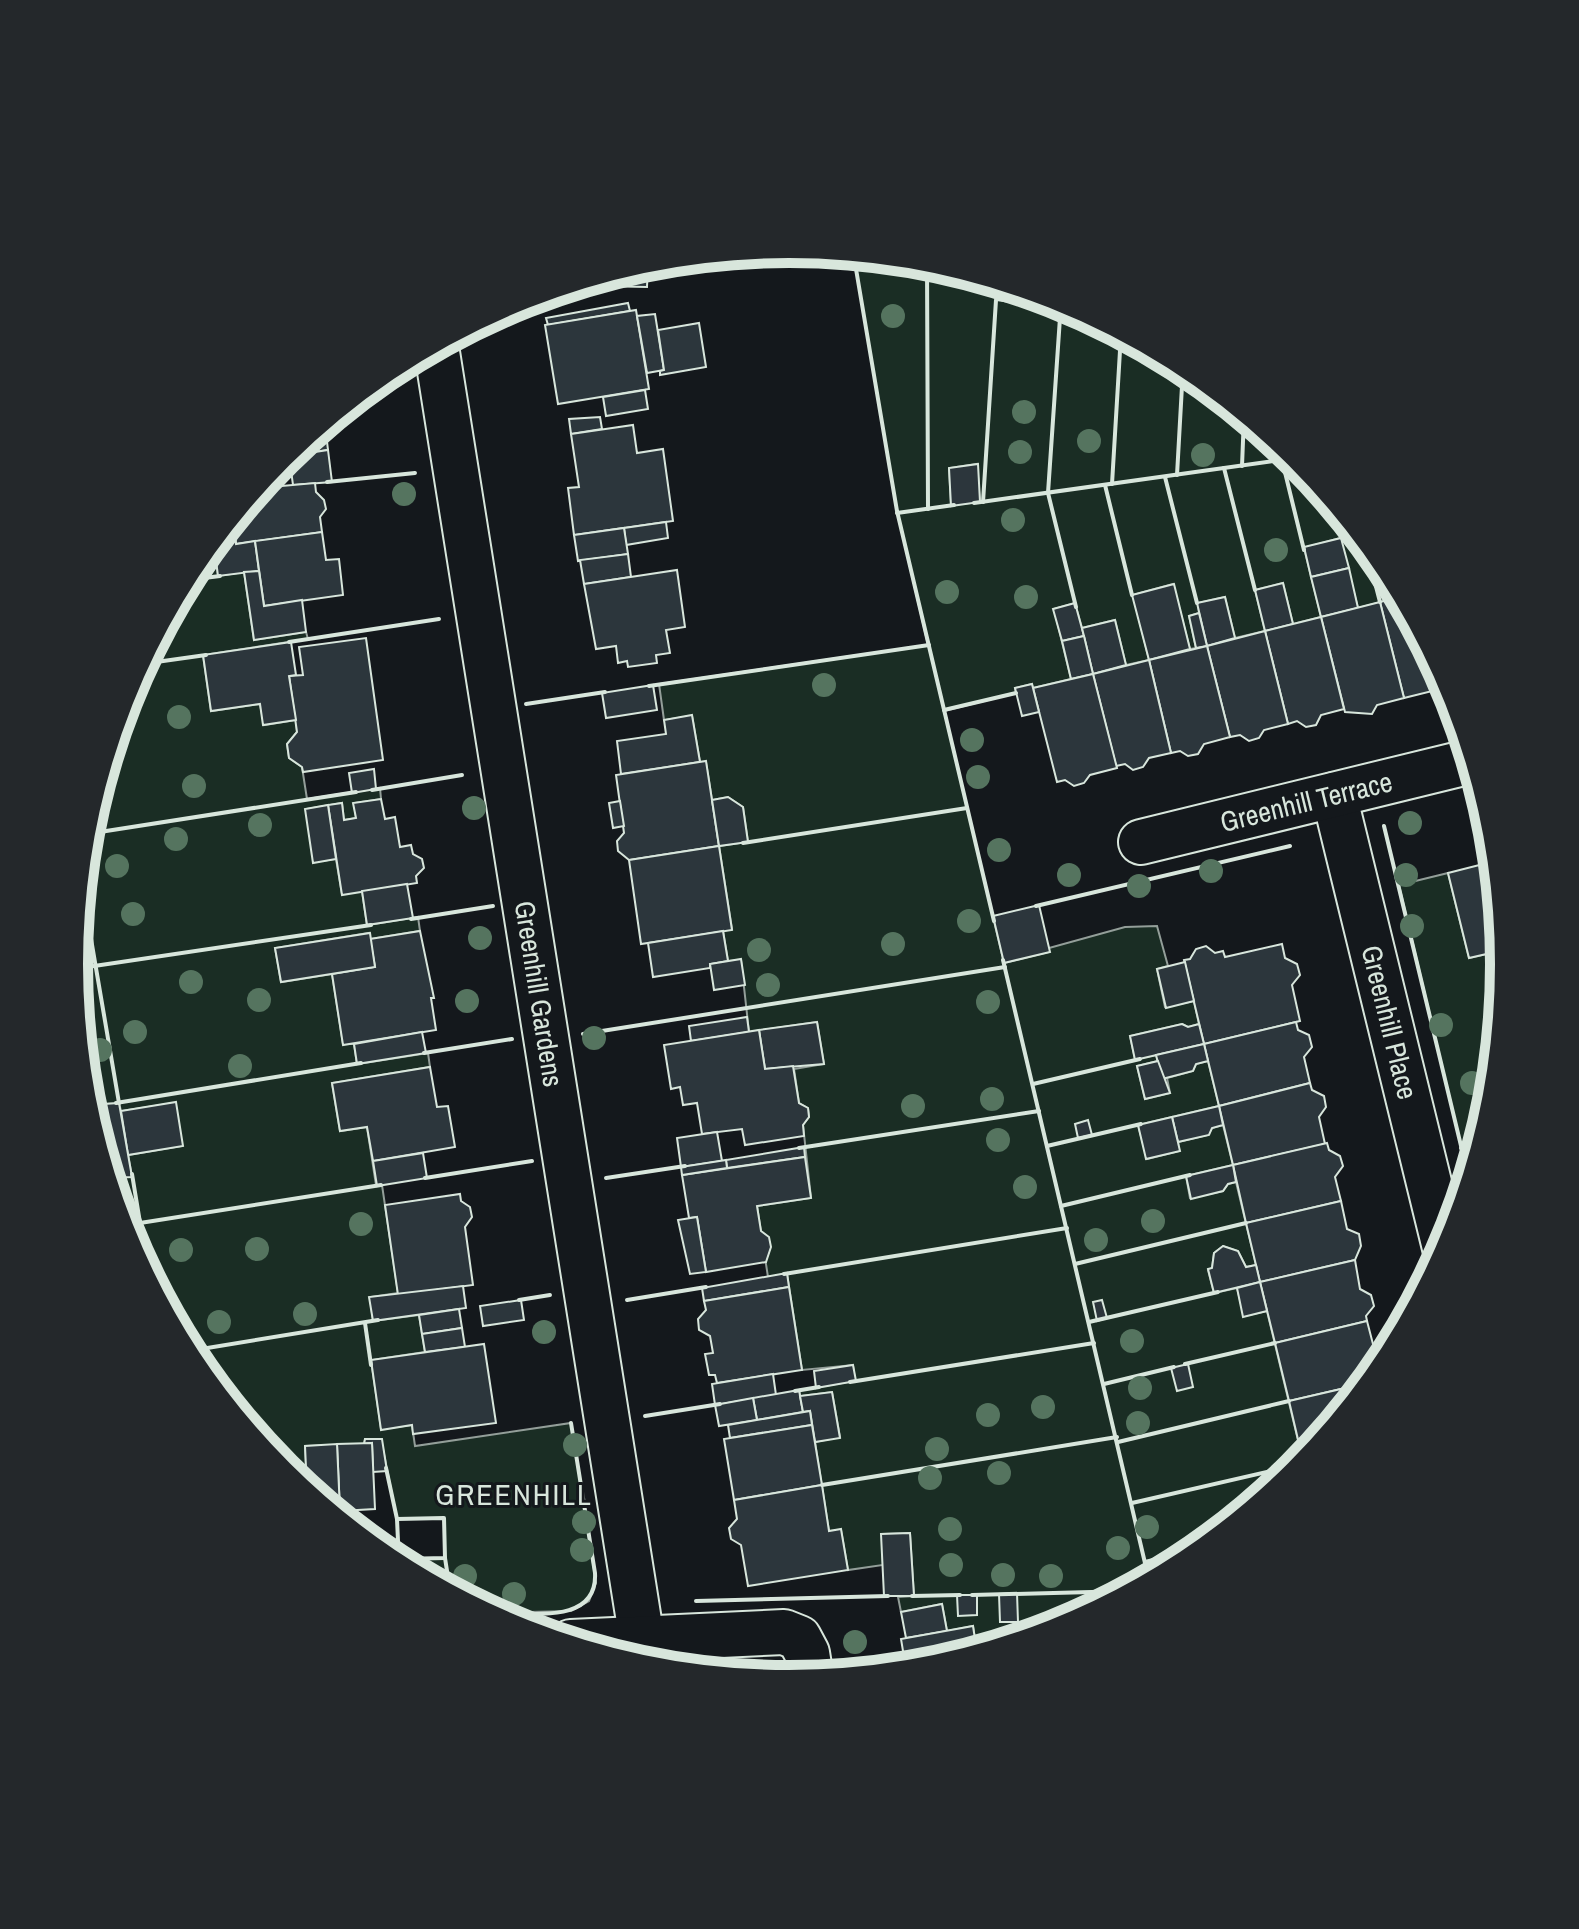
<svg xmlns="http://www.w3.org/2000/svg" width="1579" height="1929" viewBox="0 0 1579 1929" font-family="'Archivo Narrow',sans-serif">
<rect width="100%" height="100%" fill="#14181c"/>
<g fill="#1a2d24" stroke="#939e99" stroke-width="2" fill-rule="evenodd">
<path d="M859,256L930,263L998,284L996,300L1033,294L1064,304L1187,370L1296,459L1385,567L1400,597L1358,608L1340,538L1304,548L1321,617L1293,624L1283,583L1255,590L1265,631L1235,638L1225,597L1198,603L1199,613L1189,616L1196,648L1190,649L1173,584L1133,595L1149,660L1126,665L1115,620L1082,628L1075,603L1054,609L1071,679L1033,688L1032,684L1015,688L1016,693L944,711L1004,963L1049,952V948L1125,927L1157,926L1168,966L1157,969L1165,1007L1194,1001L1199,1024L1188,1027L1182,1024L1130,1036L1135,1059L1156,1055L1158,1061L1137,1066L1145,1099L1170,1093L1167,1078L1193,1071L1196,1064L1208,1061L1219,1106L1138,1125L1147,1159L1179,1151L1178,1142L1208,1135L1212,1128L1223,1125L1233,1165L1186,1176L1190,1198L1223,1191L1228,1184L1236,1182L1256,1265L1246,1267L1238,1251L1223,1246L1214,1253L1212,1268L1208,1270L1214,1293L1237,1288L1244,1316L1267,1311L1303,1461L1187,1560L1063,1626L977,1652L973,1626L947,1631L942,1604L901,1612L898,1597L914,1596L910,1533L882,1534L883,1565L848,1570L841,1530L829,1531L815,1442L840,1437L832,1392L800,1396L799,1390L855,1381L853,1365L802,1370L787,1274L768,1277L757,1206L811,1198L803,1125L809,1117L808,1108L799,1103L794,1069L824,1064L817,1022L749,1032L741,960L728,961L723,931L732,929L719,846L748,842L743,807L728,797L712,800L706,762H700L692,716L664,720L659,684L928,645L897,511L856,269ZM977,464L980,502L951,505L949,468Z"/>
<polygon points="214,544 218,576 244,572 254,640 306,632 308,639 203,655 211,711 260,704 264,725 296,720 297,732 287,744 289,758 302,767 307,799 380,788 381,799 354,803 356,818 344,820 342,803 306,809 314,862 336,859 342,894 362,891 367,925 418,917 420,931 370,939 369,933 275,948 281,982 332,974 343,1044 354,1044 357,1064 428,1053 430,1067 332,1083 340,1131 367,1127 376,1185 382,1185 398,1293 370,1297 373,1321 419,1315 425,1352 371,1360 381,1429 412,1425 415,1446 571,1423 596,1583 589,1601 571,1611 492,1613 399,1563 399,1559 445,1558 444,1519 397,1519 381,1439 365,1439 364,1444 305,1446 306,1467 282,1468 194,1362 128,1238 110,1178 132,1176 128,1155 182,1146 175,1103 121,1111 119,1103 88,1105 74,964 88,824 129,690 195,567"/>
<polygon points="1448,873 1469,958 1504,950 1505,965 1491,1105 1469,1179 1399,885"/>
<polygon points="746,1663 761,1667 773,1678 700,1671 711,1664"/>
</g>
<g fill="#2c363c" stroke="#d8e6dc" stroke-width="2">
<polygon points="648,263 647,287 598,286 599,278"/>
<polygon points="998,284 1033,294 1031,305 996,300"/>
<polygon points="628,303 630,311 548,325 546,318"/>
<polygon points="636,310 649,389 558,404 545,325"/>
<polygon points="655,314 664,370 647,373 637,316"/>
<polygon points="699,323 706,367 660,375 660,371 664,370 658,330"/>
<polygon points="645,390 648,409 606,416 603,397"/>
<polygon points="600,417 602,429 571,434 569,419"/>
<polygon points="325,425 328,450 287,456"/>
<polygon points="633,425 637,453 663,449 673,521 574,535 568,488 579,487 571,434"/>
<polygon points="328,450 332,482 293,485 289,456"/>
<polygon points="289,456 291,475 268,478 284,458"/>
<polygon points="978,464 980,502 951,506 949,468"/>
<polygon points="315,483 316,492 324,500 326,509 320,517 322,532 236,544 233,520 259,488"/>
<polygon points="233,520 236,544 255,541 259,571 218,576 214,544"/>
<polygon points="666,522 668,538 626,545 624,528"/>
<polygon points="624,528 628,554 578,561 574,535"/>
<polygon points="322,532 326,560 339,559 343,595 264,606 255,541"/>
<polygon points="1341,538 1349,568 1311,577 1304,547"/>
<polygon points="628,554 631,577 584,584 580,560"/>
<polygon points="1349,568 1358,608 1321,617 1311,577"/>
<polygon points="677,570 685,627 666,630 670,653 656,655 657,663 628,667 627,661 618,663 616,646 596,649 584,584"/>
<polygon points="259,571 264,606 302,600 306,632 254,640 244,572"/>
<polygon points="1283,583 1293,624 1265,631 1255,590"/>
<polygon points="1174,584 1190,649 1149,660 1132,595"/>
<polygon points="1225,597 1235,638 1207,646 1197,603"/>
<polygon points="1400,597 1451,691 1451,694 1441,697 1432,691 1404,698 1380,602"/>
<polygon points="1380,602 1404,698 1377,705 1372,714 1345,712 1321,617"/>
<polygon points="1075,603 1084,636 1062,641 1053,609"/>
<polygon points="1199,613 1207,646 1196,648 1189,616"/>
<polygon points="1321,617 1344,709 1321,715 1316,725 1306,727 1297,721 1288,724 1265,631"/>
<polygon points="1115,620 1126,665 1093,674 1082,628"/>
<polygon points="1265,631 1288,724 1264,730 1259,738 1249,741 1240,735 1230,737 1207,646"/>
<polygon points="1084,636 1093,674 1071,679 1062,641"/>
<polygon points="366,638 383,760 303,772 302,767 289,758 287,744 297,732 289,676 303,675 299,647"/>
<polygon points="291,642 296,675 289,676 296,720 263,725 260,704 211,711 203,655"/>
<polygon points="1207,646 1230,737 1204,744 1198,754 1188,756 1180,751 1171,753 1149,660"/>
<polygon points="1149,660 1171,753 1149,758 1143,767 1133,770 1125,764 1116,766 1093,674"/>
<polygon points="1093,674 1117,768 1090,775 1084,783 1074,786 1065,780 1057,782 1033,688"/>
<polygon points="1032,684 1039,712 1022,716 1015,688"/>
<polygon points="653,685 657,710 606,718 602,693"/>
<polygon points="692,715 700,762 621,774 617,741 666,734 664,720"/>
<polygon points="706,761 719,846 629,860 618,851 617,841 624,833 616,775"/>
<polygon points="374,769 376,789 352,793 349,773"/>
<polygon points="728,797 743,807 748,842 719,846 712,800"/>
<polygon points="381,799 385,819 395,817 400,847 411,845 413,854 422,859 424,868 416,876 417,883 342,895 328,805 342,803 344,820 356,818 353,803"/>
<polygon points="620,801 624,826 613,828 609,803"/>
<polygon points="328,805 336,859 313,863 305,809"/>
<polygon points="719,846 732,930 641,944 629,860"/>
<polygon points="1495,861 1504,950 1469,958 1448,873"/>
<polygon points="407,884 413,918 367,925 362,891"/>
<polygon points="1039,905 1050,952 1004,963 993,916"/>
<polygon points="420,931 434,998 431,998 436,1030 343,1045 332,974 375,967 370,939"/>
<polygon points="723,931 728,961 710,964 710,968 653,977 648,943"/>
<polygon points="370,933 375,967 281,982 275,948"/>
<polygon points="1282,944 1285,958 1297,964 1300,975 1292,985 1300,1021 1204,1044 1184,960 1190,959 1196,949 1206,946 1215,953 1223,951 1225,957"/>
<polygon points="741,959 745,985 714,990 710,964"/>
<polygon points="1185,962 1194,1001 1166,1008 1157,969"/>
<polygon points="747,1017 749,1032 691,1041 689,1026"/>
<polygon points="817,1022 824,1064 765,1069 759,1030"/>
<polygon points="1296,1022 1298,1030 1309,1035 1312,1047 1304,1057 1310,1083 1219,1106 1204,1044"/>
<polygon points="1182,1024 1188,1027 1199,1024 1204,1044 1135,1060 1130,1036"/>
<polygon points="759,1030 765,1069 793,1066 799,1103 808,1108 809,1117 803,1125 804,1136 745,1145 742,1129 702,1134 697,1103 683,1105 680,1087 671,1089 664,1045"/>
<polygon points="422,1032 426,1053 357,1064 354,1044"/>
<polygon points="1204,1044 1208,1061 1196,1064 1193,1071 1162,1079 1156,1055"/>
<polygon points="1158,1061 1170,1093 1145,1099 1137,1066"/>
<polygon points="430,1067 437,1107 448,1106 455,1147 373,1161 367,1127 340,1131 332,1083"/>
<polygon points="1310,1083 1312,1090 1324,1096 1326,1107 1319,1117 1325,1144 1233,1165 1219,1106"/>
<polygon points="176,1102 183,1146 128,1155 121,1111"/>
<polygon points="119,1103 132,1177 110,1178 88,1105"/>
<polygon points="1219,1106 1223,1125 1212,1128 1209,1135 1178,1142 1172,1117"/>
<polygon points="1172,1117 1180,1151 1146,1159 1138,1125"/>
<polygon points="1088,1120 1092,1135 1078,1138 1075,1124"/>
<polygon points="717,1132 722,1161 681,1167 677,1138"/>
<polygon points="1327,1143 1329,1150 1340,1156 1343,1166 1335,1177 1341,1201 1246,1223 1233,1165"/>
<polygon points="804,1147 805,1157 727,1168 726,1160"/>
<polygon points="423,1153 427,1178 377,1186 373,1161"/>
<polygon points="805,1157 811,1198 757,1206 761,1231 769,1237 771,1247 766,1262 706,1272 697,1217 689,1218 682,1175"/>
<polygon points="726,1160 727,1168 682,1175 681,1167"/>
<polygon points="1233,1165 1236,1182 1228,1184 1223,1191 1191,1199 1186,1176"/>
<polygon points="460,1194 461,1201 470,1207 472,1217 465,1227 473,1285 398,1295 385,1205"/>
<polygon points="1341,1201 1347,1229 1359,1234 1361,1246 1355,1260 1260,1282 1246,1223"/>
<polygon points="697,1217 706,1272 690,1274 678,1220"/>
<polygon points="1223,1246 1238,1251 1246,1267 1256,1265 1260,1282 1214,1293 1208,1269 1212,1268 1214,1253"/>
<polygon points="1355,1260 1360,1289 1371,1295 1374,1306 1366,1316 1367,1321 1275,1343 1260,1282"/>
<polygon points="787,1273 789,1287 704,1301 702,1288"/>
<polygon points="1260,1282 1267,1311 1243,1317 1237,1288"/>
<polygon points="463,1286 466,1308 373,1321 369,1297"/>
<polygon points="789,1287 802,1370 717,1383 715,1375 709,1375 705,1354 713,1353 710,1336 699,1330 698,1319 706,1310 704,1301"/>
<polygon points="521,1300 524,1320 483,1326 480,1306"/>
<polygon points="1102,1300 1107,1318 1097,1321 1093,1302"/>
<polygon points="459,1309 462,1328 422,1334 419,1315"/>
<polygon points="1367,1321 1374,1348 1386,1358 1367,1383 1289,1401 1275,1343"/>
<polygon points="462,1328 465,1347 425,1352 422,1334"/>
<polygon points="484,1344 496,1423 413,1434 412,1425 381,1430 371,1360"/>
<polygon points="1188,1364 1193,1387 1177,1391 1171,1368"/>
<polygon points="853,1365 856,1381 816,1388 814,1371"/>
<polygon points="773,1374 776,1395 715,1405 712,1384"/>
<polygon points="1367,1383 1303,1461 1289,1401"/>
<polygon points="799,1390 803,1412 757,1420 753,1398"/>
<polygon points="832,1392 840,1438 815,1442 810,1411 803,1412 800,1396"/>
<polygon points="753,1398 757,1420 719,1426 715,1405"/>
<polygon points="810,1411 812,1425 730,1438 728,1425"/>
<polygon points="812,1425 822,1485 734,1500 724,1439"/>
<polygon points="365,1439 382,1439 387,1471 373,1472 372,1443 364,1444"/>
<polygon points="372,1443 375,1509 340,1511 337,1444"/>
<polygon points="337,1444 340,1511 333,1511 307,1489 305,1446"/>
<polygon points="306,1467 307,1489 282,1468"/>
<polygon points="822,1485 829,1531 841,1529 848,1570 748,1586 741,1545 731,1539 729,1528 737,1519 734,1500"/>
<polygon points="910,1533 914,1596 884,1596 881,1534"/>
<polygon points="1017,1593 1018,1622 1000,1622 999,1594"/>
<polygon points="957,1595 977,1595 977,1615 958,1616"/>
<polygon points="942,1604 947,1631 906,1638 901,1612"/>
<polygon points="973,1626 977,1652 929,1666 906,1669 901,1639"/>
</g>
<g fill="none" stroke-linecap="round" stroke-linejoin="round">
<g stroke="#d8e6dc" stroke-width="48">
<g id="minor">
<path id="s1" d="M436,346L646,1665"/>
<path id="s2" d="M1334,795L1445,1248"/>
<path id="s3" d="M1141,842L1472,761"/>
<polyline points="571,1642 784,1632 799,1638 807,1653 811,1678"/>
</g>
</g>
<use href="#minor" stroke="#14181c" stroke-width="44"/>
<g stroke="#d8e6dc" stroke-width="4">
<polyline points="859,256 856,269 897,511 994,921"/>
<polyline points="927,263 928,509"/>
<polyline points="1061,303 1048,493 1076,607"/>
<polyline points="1282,460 1304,550"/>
<polyline points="1242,466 1244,416"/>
<polyline points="1224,468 1255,590"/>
<polyline points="1177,475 1183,368"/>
<polyline points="1165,477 1197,603"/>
<polyline points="327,482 415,473"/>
<polyline points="1112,484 1121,334"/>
<polyline points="1105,485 1132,595"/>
<polyline points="983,502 996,300"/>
<polyline points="974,503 1295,458"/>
<polyline points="897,513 954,505"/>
<polyline points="1365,544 1380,602"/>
<polyline points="188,580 220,576"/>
<polyline points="289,642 439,619"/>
<polyline points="142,664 206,655"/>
<polyline points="649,686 929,645"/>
<polyline points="526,704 605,692"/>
<polyline points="944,710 1016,693"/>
<polyline points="372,790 462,775"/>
<polyline points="1384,826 1469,1179"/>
<polyline points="87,834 356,792"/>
<polyline points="743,843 967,808"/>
<polyline points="82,886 119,1103"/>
<polyline points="1036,906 1290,846"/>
<polyline points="411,919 493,906"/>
<polyline points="1003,960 1149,1580"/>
<polyline points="74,969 371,925"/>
<polyline points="583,1034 1005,967"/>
<polyline points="424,1053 512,1039"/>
<polyline points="1033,1084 1140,1059"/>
<polyline points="116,1103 361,1063"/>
<polyline points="1047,1146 1141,1124"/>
<polyline points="799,1148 1039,1111"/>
<polyline points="1461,1148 1479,1144"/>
<polyline points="132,1174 149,1277"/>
<polyline points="425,1178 532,1161"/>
<polyline points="606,1178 685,1166"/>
<polyline points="1061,1206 1190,1175"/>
<polyline points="140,1223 381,1185"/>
<polyline points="127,1235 142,1234"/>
<polyline points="1075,1264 1246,1223"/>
<polyline points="784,1274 1067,1228"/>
<polyline points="519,1300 550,1295"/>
<polyline points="627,1300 706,1287"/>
<polyline points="1089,1322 1218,1292"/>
<polyline points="365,1323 371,1365"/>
<polyline points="189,1351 378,1320"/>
<polyline points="1185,1364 1275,1343"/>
<polyline points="850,1382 1094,1343"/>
<polyline points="1104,1384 1174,1367"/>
<polyline points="795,1391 819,1387"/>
<polyline points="645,1416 720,1404"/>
<polyline points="1118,1442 1289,1401"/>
<polyline points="386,1468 397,1519"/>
<polyline points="822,1485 1117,1437"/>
<polyline points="1132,1503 1301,1464"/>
<polyline points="445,1558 450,1590"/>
<polyline points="399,1559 445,1558 444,1518 397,1519 399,1563"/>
<polyline points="1145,1562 1199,1549"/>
<polyline points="972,1595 1129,1591"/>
<polyline points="912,1596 960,1595"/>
<polyline points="696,1601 888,1596"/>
<path d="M492,1613C528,1612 598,1626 595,1573L571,1423"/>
</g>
</g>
<g fill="#55745f">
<circle cx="893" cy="316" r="12"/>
<circle cx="1024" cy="412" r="12"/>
<circle cx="1089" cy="441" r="12"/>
<circle cx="1020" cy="452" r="12"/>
<circle cx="1203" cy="455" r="12"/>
<circle cx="404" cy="494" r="12"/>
<circle cx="1013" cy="520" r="12"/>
<circle cx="1276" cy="550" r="12"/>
<circle cx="947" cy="592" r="12"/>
<circle cx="1026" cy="597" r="12"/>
<circle cx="824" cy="685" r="12"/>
<circle cx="179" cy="717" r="12"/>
<circle cx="972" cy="740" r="12"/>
<circle cx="978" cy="777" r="12"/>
<circle cx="194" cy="786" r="12"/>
<circle cx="474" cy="808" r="12"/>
<circle cx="1410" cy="823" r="12"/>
<circle cx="260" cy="825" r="12"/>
<circle cx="176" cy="839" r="12"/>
<circle cx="999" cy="850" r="12"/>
<circle cx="117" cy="866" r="12"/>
<circle cx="1211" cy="871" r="12"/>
<circle cx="1069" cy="875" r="12"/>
<circle cx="1406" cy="875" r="12"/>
<circle cx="1139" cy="886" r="12"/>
<circle cx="133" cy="914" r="12"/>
<circle cx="969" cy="921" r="12"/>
<circle cx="1412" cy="926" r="12"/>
<circle cx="480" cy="938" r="12"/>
<circle cx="893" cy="944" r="12"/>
<circle cx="759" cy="950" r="12"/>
<circle cx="191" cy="982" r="12"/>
<circle cx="768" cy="985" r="12"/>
<circle cx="259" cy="1000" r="12"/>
<circle cx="467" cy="1001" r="12"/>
<circle cx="988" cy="1002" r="12"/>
<circle cx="1441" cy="1025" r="12"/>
<circle cx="135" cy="1032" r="12"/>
<circle cx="594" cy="1038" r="12"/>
<circle cx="100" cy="1050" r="12"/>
<circle cx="240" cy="1066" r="12"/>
<circle cx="1472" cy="1083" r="12"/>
<circle cx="992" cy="1099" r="12"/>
<circle cx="913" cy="1106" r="12"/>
<circle cx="998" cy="1140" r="12"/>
<circle cx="1025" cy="1187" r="12"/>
<circle cx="1153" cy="1221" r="12"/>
<circle cx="361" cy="1224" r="12"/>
<circle cx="1096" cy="1240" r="12"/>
<circle cx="257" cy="1249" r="12"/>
<circle cx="181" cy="1250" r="12"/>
<circle cx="305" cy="1314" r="12"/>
<circle cx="219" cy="1322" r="12"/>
<circle cx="544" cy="1332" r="12"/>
<circle cx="1132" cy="1341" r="12"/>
<circle cx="1140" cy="1388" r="12"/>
<circle cx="1043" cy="1407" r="12"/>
<circle cx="988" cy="1415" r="12"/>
<circle cx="1138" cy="1423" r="12"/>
<circle cx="575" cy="1445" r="12"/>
<circle cx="937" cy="1449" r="12"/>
<circle cx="999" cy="1473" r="12"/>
<circle cx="930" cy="1478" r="12"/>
<circle cx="584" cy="1522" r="12"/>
<circle cx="1147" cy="1527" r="12"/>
<circle cx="950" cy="1529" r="12"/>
<circle cx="1118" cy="1548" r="12"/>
<circle cx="582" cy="1550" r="12"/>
<circle cx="951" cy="1565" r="12"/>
<circle cx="1003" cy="1575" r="12"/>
<circle cx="465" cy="1576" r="12"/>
<circle cx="1051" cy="1576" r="12"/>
<circle cx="514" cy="1594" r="12"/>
<circle cx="855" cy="1642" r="12"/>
</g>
<g text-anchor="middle" stroke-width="6" stroke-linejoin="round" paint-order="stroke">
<g font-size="28" fill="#d8e6dc" stroke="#14181c">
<text dy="10" stroke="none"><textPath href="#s3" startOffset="170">Greenhill Terrace</textPath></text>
<text dy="10" stroke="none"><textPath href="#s1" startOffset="656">Greenhill Gardens</textPath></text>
<text dy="10" stroke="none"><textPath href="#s2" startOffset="234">Greenhill Place</textPath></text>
</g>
<g font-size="30" letter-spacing="2" fill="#d8e6dc" stroke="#14181c">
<text x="514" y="1505">GREENHILL</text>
</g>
</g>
<path d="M0 0H1579V1929H0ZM88 964a701 701 0 1 1 1402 0a701 701 0 1 1-1402 0Z" fill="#24282b" fill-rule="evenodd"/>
<path fill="none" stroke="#d8e6dc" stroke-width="10" d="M88 964a701 701 0 1 1 1402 0a701 701 0 1 1-1402 0Z"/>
</svg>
